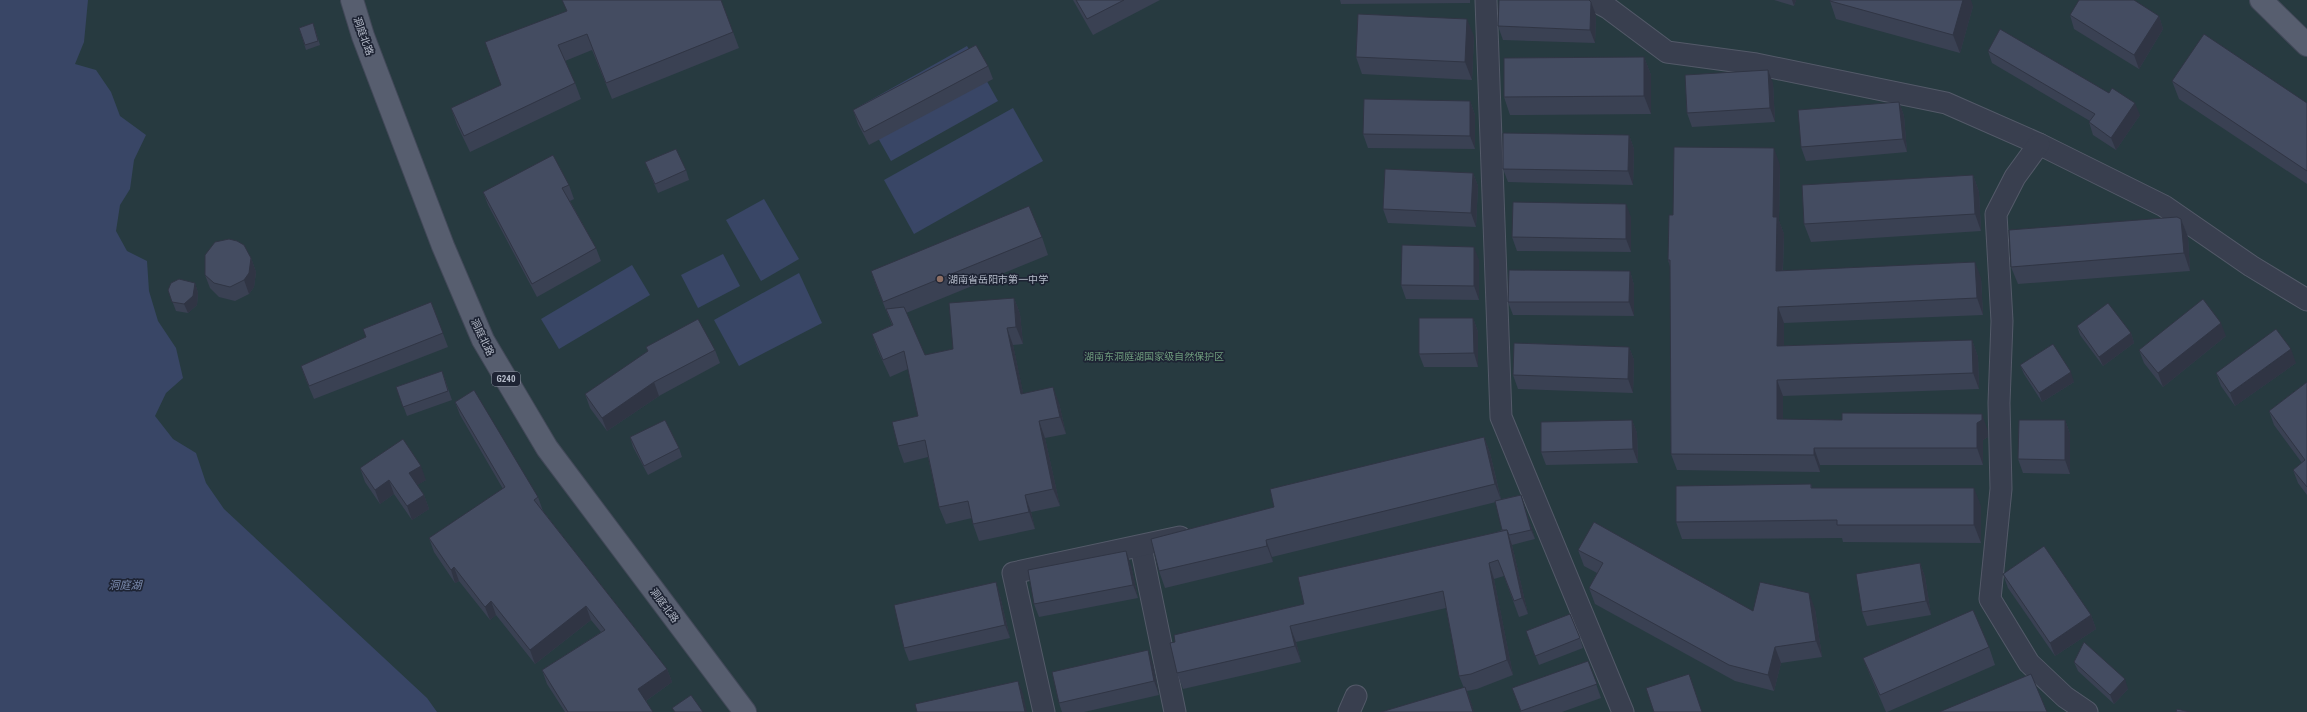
<svg xmlns="http://www.w3.org/2000/svg" width="2307" height="712" viewBox="0 0 2307 712" font-family="'Roboto Condensed','Noto Sans SC',sans-serif">
<rect width="100%" height="100%" fill="#252d3f"/>
<rect fill="#273a40" x="0" y="0" width="2307" height="712"/>
<g fill="#394666">
<polygon points="0,0 88,0 84,42 75,64 96,70 111,92 120,116 146,135 134,160 130,189 120,205 116,231 127,251 147,261 149,291 158,321 176,348 183,378 166,393 155,416 173,439 196,453 206,483 224,509 427,698 437,712 0,712"/>
<polygon points="967,46 998,101 891,161 860,106"/>
<polygon points="1013,108 1043,161 914,234 884,180"/>
<polygon points="764,199 799,259 761,281 726,220"/>
<polygon points="723,254 740,286 698,308 681,275"/>
<polygon points="632,265 650,295 559,349 541,319"/>
<polygon points="799,273 822,323 739,366 714,320"/>
</g>
<g fill="none" stroke-linecap="round" stroke-linejoin="round">
<g stroke="#545a69" stroke-width="23">
<g id="minor">
<polyline points="1486,0 1501,417 1623,712"/>
<polyline points="1593,0 1608,8 1667,52 1756,64 1946,103 2039,144 2164,206 2251,266 2307,300"/>
<polyline points="2039,144 2015,177 1996,214 2002,321 1999,403 2001,489 1990,599 2029,663 2065,697 2087,712"/>
<polyline points="1141,547 1175,712"/>
<polyline points="1044,712 1013,573 1180,537"/>
<polyline points="1349,712 1356,696"/>
</g>
</g>
<g stroke="#424858" stroke-width="24">
<g id="major">
<polyline points="352,0 363,36 443,246 483,340 547,448 745,712"/>
<polyline points="2261,0 2307,45"/>
</g>
</g>
<use href="#minor" stroke="#393f4f" stroke-width="21"/>
<use href="#major" stroke="#575e6f" stroke-width="22"/>
</g>
<g fill="#3a4153">
<polygon points="1073,0 1160,0 1093,35"/>
<polygon points="1340,0 1470,0 1470,3 1341,4"/>
<polygon points="1774,0 1796,0 1794,6"/>
<polygon points="1830,1 1973,6 1960,53 1836,19"/>
<polygon points="567,11 733,32 739,48 612,99 592,50 565,61 575,83 581,99 470,152 457,125 451,108 501,85"/>
<polygon points="1596,15 1595,43 1503,40 1498,26"/>
<polygon points="2070,15 2159,16 2163,29 2139,69 2074,29"/>
<polygon points="313,23 320,45 306,50 299,28"/>
<polygon points="1474,36 1472,80 1362,74 1356,57"/>
<polygon points="1988,51 2140,115 2116,150 2093,135 2089,122 2090,121 1992,63"/>
<polygon points="1644,57 1651,75 1651,114 1510,115 1504,97"/>
<polygon points="988,66 993,79 869,145 858,124 853,110"/>
<polygon points="2172,81 2307,103 2307,184 2179,99"/>
<polygon points="1773,83 1775,122 1692,127 1687,113"/>
<polygon points="1470,101 1475,115 1475,149 1368,148 1363,134"/>
<polygon points="1899,102 1904,116 1907,152 1806,161 1801,147"/>
<polygon points="1629,135 1634,149 1633,185 1508,182 1503,169"/>
<polygon points="645,162 686,170 689,180 658,193"/>
<polygon points="1780,165 1779,221 1784,234 1783,270 1981,278 1983,315 1784,323 1784,346 1972,340 1978,357 1979,389 1783,396 1783,419 1988,431 1988,437 1983,440 1983,465 1820,465 1820,472 1677,470 1671,454 1670,267 1668,260 1673,215"/>
<polygon points="1473,173 1478,186 1476,227 1388,223 1383,209"/>
<polygon points="1973,175 1979,192 1981,231 1811,242 1804,224"/>
<polygon points="569,185 574,199 570,201 596,248 601,261 537,297 488,205 483,192"/>
<polygon points="1631,217 1631,252 1517,251 1512,237"/>
<polygon points="2181,219 2188,237 2190,271 2018,284 2011,267"/>
<polygon points="1042,237 1048,255 906,313 925,355 953,349 1014,298 1020,314 1023,344 1013,345 1023,393 1059,403 1066,434 1045,438 1060,506 1031,512 1035,529 979,541 973,524 972,518 946,524 939,507 928,457 904,463 898,446 918,416 908,369 890,377 878,351 872,334 892,325 877,288 871,271"/>
<polygon points="251,258 256,272 254,287 249,294 235,301 219,297 210,288 205,275"/>
<polygon points="1479,260 1479,300 1406,299 1401,285"/>
<polygon points="1630,271 1634,285 1634,316 1513,315 1508,302"/>
<polygon points="195,283 198,293 197,305 188,313 176,311 168,290"/>
<polygon points="431,302 448,347 314,399 306,380 301,366 366,338"/>
<polygon points="1473,318 1478,332 1478,367 1424,367 1419,354"/>
<polygon points="2077,326 2131,333 2134,343 2103,366 2080,335"/>
<polygon points="2226,336 2163,387 2144,363 2139,350"/>
<polygon points="646,347 715,350 720,363 659,396 607,431 590,408 585,394 648,352"/>
<polygon points="1629,347 1634,360 1633,393 1518,389 1513,375"/>
<polygon points="2296,363 2235,406 2221,386 2216,373"/>
<polygon points="2020,365 2074,382 2042,402 2024,374"/>
<polygon points="442,371 452,400 407,416 396,387"/>
<polygon points="2307,382 2307,495 2298,483 2293,470 2302,463 2274,425 2269,411"/>
<polygon points="455,402 538,497 543,511 667,669 672,682 646,701 653,712 565,712 547,684 542,670 601,632 591,620 535,664 496,615 490,620 459,581 455,583 434,552 429,538 503,489 460,415"/>
<polygon points="1632,420 1637,433 1638,463 1546,465 1541,452"/>
<polygon points="2065,420 2070,434 2070,474 2023,473 2018,459"/>
<polygon points="630,437 679,448 682,457 648,475 633,447"/>
<polygon points="1484,437 1490,453 1501,499 1521,495 1535,539 1512,545 1528,614 1519,617 1504,576 1494,579 1513,675 1477,689 1467,691 1474,712 1381,712 1464,688 1459,676 1446,608 1296,642 1301,662 1183,689 1177,673 1304,604 1502,530 1496,502 1272,557 1273,562 1165,588 1159,571 1274,507"/>
<polygon points="360,468 426,480 417,485 424,495 429,509 412,520 394,494 380,504 365,482"/>
<polygon points="1811,484 1812,488 1981,506 1981,543 1843,542 1842,538 1682,539 1676,522"/>
<polygon points="1578,550 1753,611 1815,609 1822,657 1781,663 1774,691 1735,681 1595,604 1589,588 1597,573 1584,566"/>
<polygon points="1920,563 1925,577 1931,615 1867,626 1862,612"/>
<polygon points="1131,565 1138,598 1039,617 1034,604"/>
<polygon points="2003,574 2091,615 2096,629 2055,656 2008,588"/>
<polygon points="996,582 1000,596 1010,638 909,661 904,648"/>
<polygon points="1526,631 1580,638 1583,648 1539,665"/>
<polygon points="1989,647 1995,665 1887,712 1886,712 1870,675 1863,658"/>
<polygon points="1588,661 1601,698 1562,712 1521,712 1512,688"/>
<polygon points="2074,662 2128,689 2114,704 2078,671"/>
<polygon points="1153,664 1159,695 1084,712 1062,712 1059,703"/>
</g>
<g fill="#303544">
<polygon points="1792,0 1796,0 1794,6"/>
<polygon points="1963,0 1971,0 1973,6 1960,53 1953,35"/>
<polygon points="1591,2 1596,15 1595,43 1590,30"/>
<polygon points="2159,16 2163,29 2139,69 2134,55"/>
<polygon points="1467,19 1474,36 1472,80 1465,62"/>
<polygon points="1644,57 1651,75 1651,114 1644,96"/>
<polygon points="1768,70 1773,83 1775,122 1770,108"/>
<polygon points="1470,101 1475,115 1475,149 1470,136"/>
<polygon points="1899,102 1904,116 1907,152 1903,139"/>
<polygon points="2135,103 2140,115 2116,150 2111,138"/>
<polygon points="1629,135 1634,149 1633,185 1628,171"/>
<polygon points="1774,148 1780,165 1779,221 1784,234 1782,287 1776,271 1773,217"/>
<polygon points="1473,173 1478,186 1476,227 1471,213"/>
<polygon points="1973,175 1979,192 1981,231 1975,214"/>
<polygon points="1626,204 1631,217 1631,252 1626,239"/>
<polygon points="2181,219 2188,237 2190,271 2184,253"/>
<polygon points="1474,247 1479,260 1479,300 1474,286"/>
<polygon points="251,258 256,272 254,287 249,294 244,280"/>
<polygon points="1975,262 1981,278 1983,315 1977,298"/>
<polygon points="1630,271 1634,285 1634,316 1629,302"/>
<polygon points="195,283 198,293 197,305 188,313 184,304"/>
<polygon points="1014,298 1020,314 1023,344 1016,327"/>
<polygon points="1778,307 1784,323 1784,363 1777,346"/>
<polygon points="1473,318 1478,332 1478,367 1474,353"/>
<polygon points="2221,323 2226,336 2163,387 2158,373"/>
<polygon points="1007,328 1013,345 1027,411 1021,394"/>
<polygon points="2131,333 2134,343 2103,366 2099,357"/>
<polygon points="1972,340 1978,357 1979,389 1973,373"/>
<polygon points="1629,347 1634,360 1633,393 1628,379"/>
<polygon points="2291,349 2296,363 2235,406 2230,393"/>
<polygon points="2071,372 2074,382 2042,402 2039,393"/>
<polygon points="1777,380 1783,396 1783,436 1777,419"/>
<polygon points="654,382 659,396 607,431 602,418"/>
<polygon points="1053,387 1059,403 1066,434 1060,417"/>
<polygon points="1982,414 1988,431 1988,437 1983,440 1983,465 1977,448 1977,423"/>
<polygon points="1632,420 1637,433 1638,463 1633,449"/>
<polygon points="2065,420 2070,434 2070,474 2065,460"/>
<polygon points="1039,421 1045,438 1060,506 1053,489"/>
<polygon points="1484,437 1490,453 1501,500 1495,484"/>
<polygon points="1814,448 1820,465 1820,472 1814,455"/>
<polygon points="421,466 426,480 414,487 409,473"/>
<polygon points="389,480 394,494 380,504 375,490"/>
<polygon points="1974,488 1981,506 1981,543 1974,525"/>
<polygon points="424,495 429,509 412,520 407,506"/>
<polygon points="1025,495 1031,512 1035,529 1029,512"/>
<polygon points="1521,495 1524,504 1535,539 1531,530"/>
<polygon points="1507,530 1512,545 1528,614 1522,598"/>
<polygon points="1266,540 1272,557 1273,562 1267,546"/>
<polygon points="1126,551 1131,565 1138,598 1133,585"/>
<polygon points="1489,563 1494,579 1513,675 1507,660"/>
<polygon points="1920,563 1925,577 1931,615 1926,601"/>
<polygon points="454,567 459,581 455,583 451,570"/>
<polygon points="996,582 1000,596 1010,638 1005,625"/>
<polygon points="1809,593 1815,609 1822,657 1816,641"/>
<polygon points="491,601 496,615 490,620 485,607"/>
<polygon points="586,606 591,620 535,664 530,650"/>
<polygon points="2091,615 2096,629 2055,656 2050,643"/>
<polygon points="1290,626 1296,642 1301,662 1295,646"/>
<polygon points="1775,647 1781,663 1774,691 1768,675"/>
<polygon points="1148,650 1153,664 1159,695 1154,681"/>
<polygon points="667,669 672,682 643,703 638,689"/>
<polygon points="2125,679 2128,689 2114,704 2110,695"/>
<polygon points="1018,681 1023,694 1027,712 1025,712"/>
<polygon points="1465,687 1472,705 1474,712 1473,712"/>
</g>
<g fill="#444c61" stroke="#303544">
<polygon points="562,0 721,0 733,32 606,83 587,34 558,45 575,83 464,136 451,108 501,85 485,42 567,11"/>
<polygon points="1076,0 1124,0 1087,19"/>
<polygon points="1499,0 1589,0 1591,2 1590,30 1498,26"/>
<polygon points="1830,0 1963,0 1953,35 1830,1"/>
<polygon points="2079,0 2134,0 2159,16 2134,55 2070,15"/>
<polygon points="1358,14 1467,19 1465,62 1356,57"/>
<polygon points="313,23 318,41 305,45 299,28"/>
<polygon points="2000,29 2109,93 2112,88 2135,103 2111,138 2089,122 2095,114 1988,51"/>
<polygon points="2204,34 2307,103 2307,171 2172,81"/>
<polygon points="976,45 988,66 864,132 853,110"/>
<polygon points="1644,57 1644,96 1504,97 1504,58"/>
<polygon points="1768,70 1770,108 1687,113 1685,75"/>
<polygon points="1364,99 1470,101 1470,136 1363,134"/>
<polygon points="1899,102 1903,139 1801,147 1798,110"/>
<polygon points="1503,133 1629,135 1628,171 1503,169"/>
<polygon points="1674,147 1774,148 1773,217 1777,217 1776,271 1975,262 1977,298 1778,307 1777,346 1972,340 1973,373 1777,380 1777,419 1842,420 1842,413 1982,414 1982,420 1977,423 1977,448 1814,448 1814,455 1671,454 1670,260 1668,260 1669,215 1673,215"/>
<polygon points="676,149 686,170 655,184 645,162"/>
<polygon points="553,155 569,185 562,188 596,248 532,284 483,192"/>
<polygon points="1385,169 1473,173 1471,213 1383,209"/>
<polygon points="1973,175 1975,214 1804,224 1802,185"/>
<polygon points="1513,202 1626,204 1626,239 1512,237"/>
<polygon points="1029,206 1042,237 883,302 871,271"/>
<polygon points="2177,217 2181,219 2184,253 2011,267 2009,230"/>
<polygon points="229,239 237,241 244,245 251,258 249,273 244,280 230,287 214,283 205,275 205,255 215,242"/>
<polygon points="1402,245 1474,247 1474,286 1401,285"/>
<polygon points="1509,270 1630,271 1629,302 1508,302"/>
<polygon points="179,279 195,283 193,296 184,304 172,302 168,290 171,283"/>
<polygon points="1014,298 1016,327 1007,328 1021,394 1053,387 1060,417 1039,421 1053,489 1025,495 1029,512 973,524 968,501 939,507 925,440 898,446 892,422 918,416 904,351 883,360 872,334 893,325 886,309 904,307 925,355 953,349 949,303"/>
<polygon points="2203,299 2221,323 2158,373 2139,350"/>
<polygon points="431,302 443,333 309,386 301,366 366,337 363,329"/>
<polygon points="2108,303 2131,333 2099,357 2077,326"/>
<polygon points="1419,318 1473,318 1474,353 1419,354"/>
<polygon points="698,319 715,350 654,382 602,418 585,394 648,351 646,347"/>
<polygon points="2276,329 2291,349 2230,393 2216,373"/>
<polygon points="1514,343 1629,347 1628,379 1513,375"/>
<polygon points="2053,344 2071,372 2039,393 2020,365"/>
<polygon points="442,371 448,391 403,407 396,387"/>
<polygon points="2307,382 2307,487 2293,470 2305,460 2269,411"/>
<polygon points="474,390 538,497 534,500 667,669 638,689 653,712 568,712 542,670 605,630 586,606 530,650 491,601 485,607 454,567 451,570 429,538 505,487 455,402"/>
<polygon points="665,420 679,448 644,466 630,437"/>
<polygon points="1632,420 1633,449 1541,452 1541,422"/>
<polygon points="2019,420 2065,420 2065,460 2018,459"/>
<polygon points="1484,437 1495,484 1266,540 1267,546 1159,571 1151,539 1274,507 1270,489"/>
<polygon points="403,439 421,466 409,473 424,495 407,506 389,480 375,490 360,468"/>
<polygon points="1811,484 1811,488 1974,488 1974,525 1837,525 1837,520 1676,522 1676,486"/>
<polygon points="1521,495 1531,530 1509,535 1507,530 1502,530 1495,501"/>
<polygon points="1594,522 1753,611 1760,582 1809,593 1816,641 1775,647 1768,675 1729,665 1589,588 1603,563 1578,550"/>
<polygon points="1507,530 1522,598 1514,601 1498,560 1489,563 1507,660 1471,674 1459,676 1443,591 1290,626 1295,646 1177,673 1170,643 1175,642 1174,635 1304,604 1298,577"/>
<polygon points="2044,546 2091,615 2050,643 2003,574"/>
<polygon points="1126,551 1133,585 1034,604 1028,570"/>
<polygon points="1920,563 1926,601 1862,612 1856,574"/>
<polygon points="996,582 1005,625 904,648 894,605"/>
<polygon points="1973,610 1989,647 1880,695 1863,658"/>
<polygon points="1570,614 1580,638 1535,656 1526,631"/>
<polygon points="2084,642 2125,679 2110,695 2074,662"/>
<polygon points="1148,650 1154,681 1059,703 1052,672"/>
<polygon points="1588,661 1597,684 1521,711 1512,688"/>
<polygon points="1689,674 1702,712 1654,712 1646,688"/>
<polygon points="2031,674 2047,712 1939,712"/>
<polygon points="1018,681 1025,712 917,712 915,704"/>
<polygon points="1465,687 1473,712 1381,712"/>
<polygon points="691,695 703,712 675,712 672,708"/>
<polygon points="2177,709 2190,712 2176,712"/>
</g>
<circle fill="#8d6e63" stroke="#1e2434" stroke-width="1.5" cx="940" cy="279" r="4"/>
<g text-anchor="middle" stroke-width="3.5" stroke-linejoin="round" paint-order="stroke">
<rect fill="#1e2434" stroke="#888e9c" stroke-width="1" x="492" y="372" width="28" height="14" rx="3"/>
<g font-size="9" font-weight="bold" fill="#b5bbc9">
<text x="506" y="382">G240</text>
</g>
<g font-size="10" fill="#b5bbc9" stroke="#1e2434">
<text transform="translate(364 36) rotate(70)" y="4">洞庭北路</text>
<text transform="translate(483 337) rotate(64)" y="4">洞庭北路</text>
<text transform="translate(665 605) rotate(53)" y="4">洞庭北路</text>
</g>
<g font-size="10" fill="#b5bbc9" stroke="#1e2434" text-anchor="start">
<text x="948" y="283">湖南省岳阳市第一中学</text>
</g>
<g font-size="10" fill="#6d9a7c" stroke="#1e2434">
<text x="1154" y="360">湖南东洞庭湖国家级自然保护区</text>
</g>
<g font-size="11" font-style="italic" fill="#7d8db1" stroke="#1e2434">
<text x="125" y="589">洞庭湖</text>
</g>
</g>
</svg>
